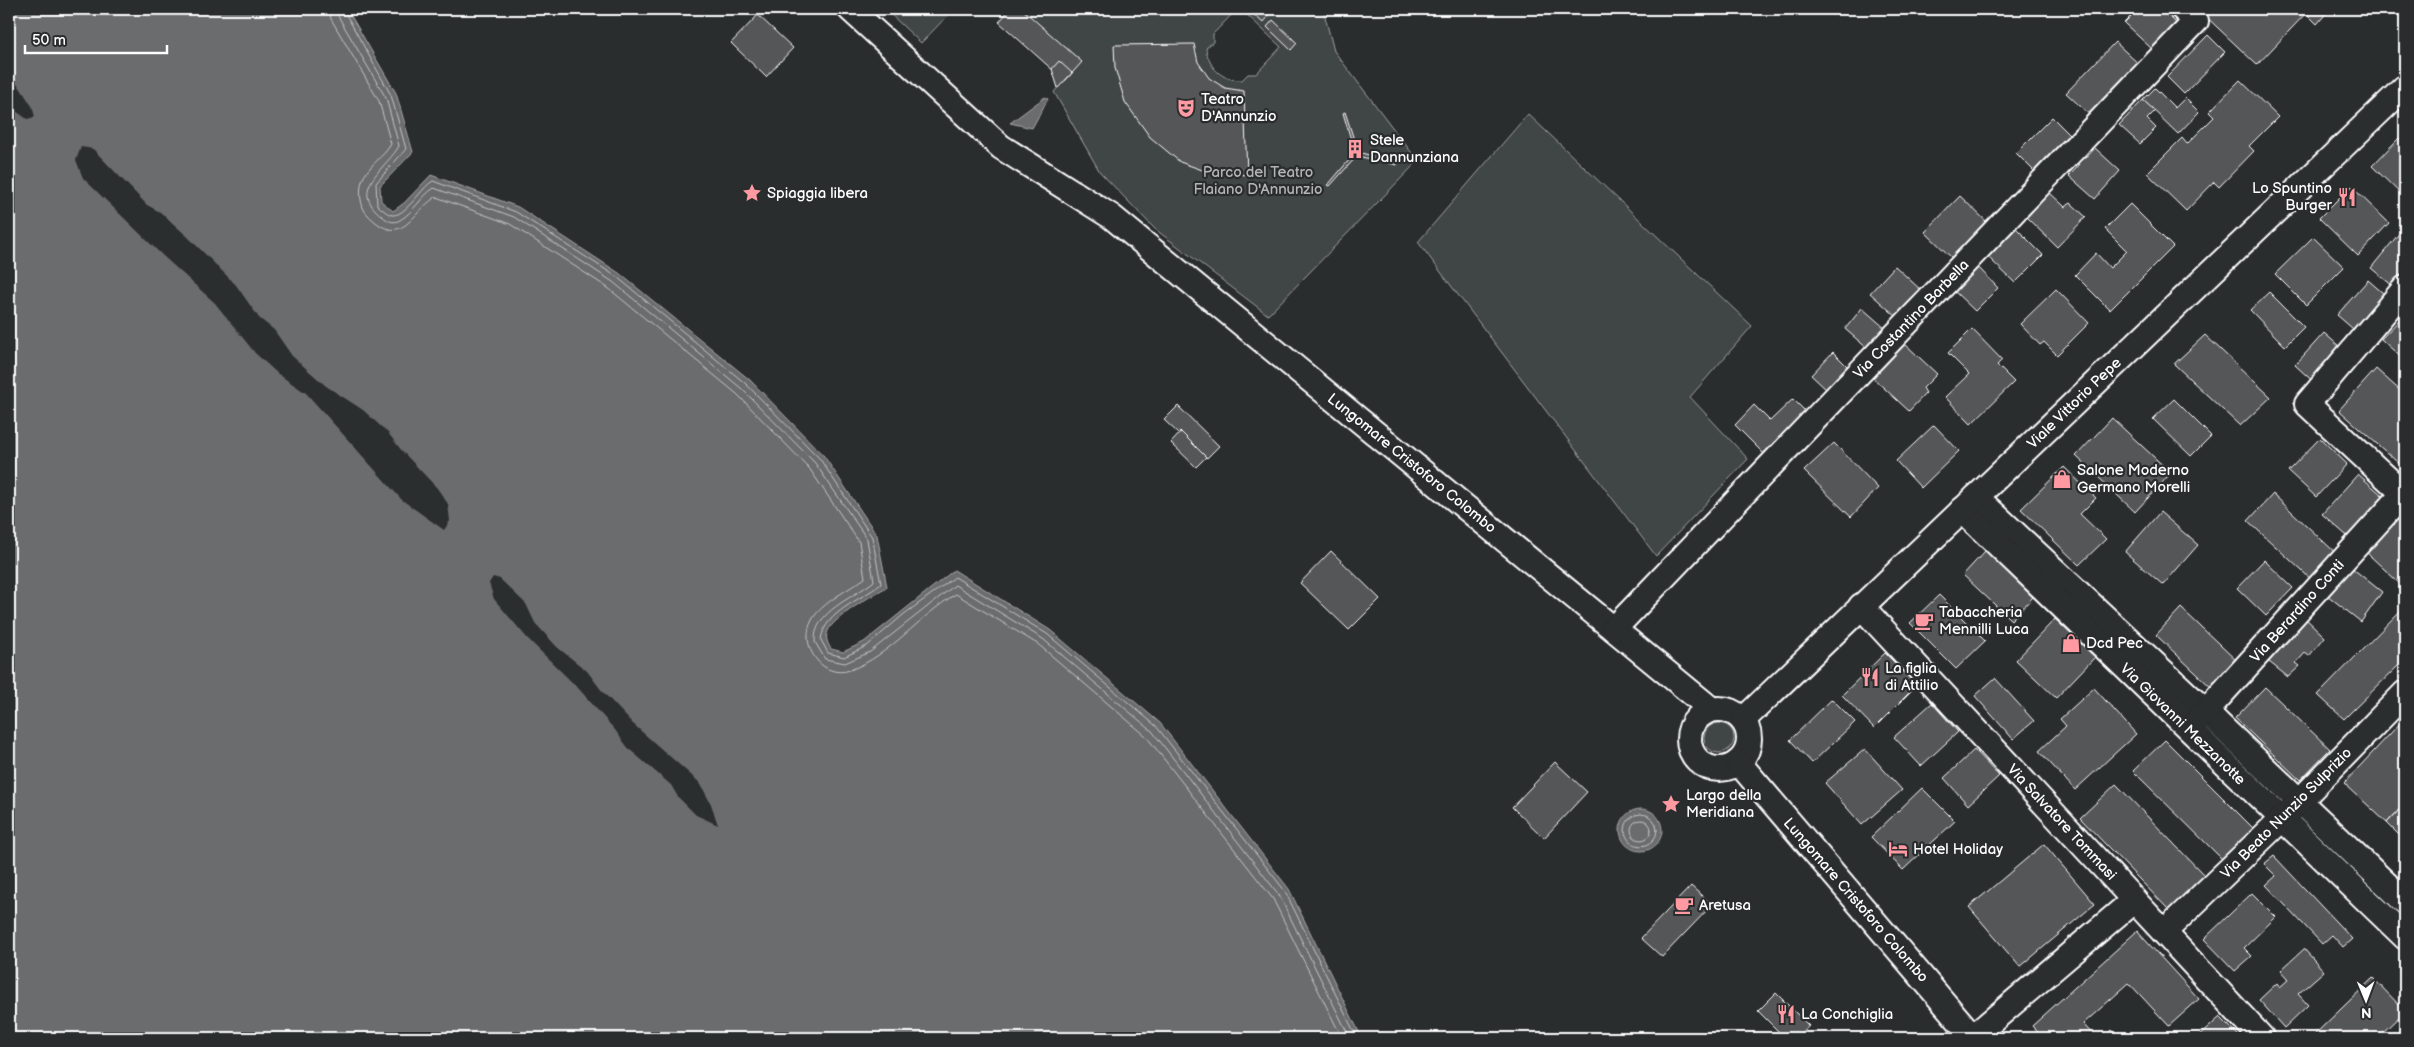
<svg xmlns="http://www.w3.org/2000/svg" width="2414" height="1047" viewBox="0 0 2414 1047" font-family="'Balsamiq Sans',sans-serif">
<rect width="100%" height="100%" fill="#2a2d2e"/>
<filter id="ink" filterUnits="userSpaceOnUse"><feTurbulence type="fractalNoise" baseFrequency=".02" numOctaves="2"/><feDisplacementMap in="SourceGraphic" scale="10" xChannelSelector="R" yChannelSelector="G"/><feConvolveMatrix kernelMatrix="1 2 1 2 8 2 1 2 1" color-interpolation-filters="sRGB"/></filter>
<g filter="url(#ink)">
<g fill="#414445" stroke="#a0a2a2">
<polygon points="885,9 900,9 901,13 910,14 912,9 954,9 921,43"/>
<path d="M1006,9H1237L1213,34V42L1206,48C1208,67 1222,81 1242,80L1248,74H1256L1281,47L1241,9H1323L1334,51L1418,161L1268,315L1155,229L1100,172L1054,92L1072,72Z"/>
<polygon points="1528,114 1752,326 1690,397 1748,459 1656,556 1418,242"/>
<circle cx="1719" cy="738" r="15"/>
</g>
<g fill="#6a6c6d" stroke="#a6a7a7">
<path d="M9,9H347L396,93L413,152L380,186L381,201L393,211L404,203L431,175L518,207L619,273L750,380L824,456L877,535L887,587C874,594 833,618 828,631C825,638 827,642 831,649L843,652L864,642L954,570L1050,630L1160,723L1289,889L1362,1038H9Z"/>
<polygon points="1045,97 1048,99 1032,128 1010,123"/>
<circle cx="1641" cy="830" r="21"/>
</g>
<g fill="#2a2d2e">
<polygon points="9,78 19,86 32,106 35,117 27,119 9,106"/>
<polygon points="81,147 93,149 147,205 160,212 187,236 236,285 259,318 274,330 292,356 326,386 363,410 388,433 402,451 437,488 448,504 450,521 444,530 402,500 306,393 278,374 255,353 215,303 163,256 83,178 76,160"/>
<polygon points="493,577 500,579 526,604 535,623 557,647 587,671 602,691 633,724 700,783 711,804 718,825 696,815 678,797 671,785 629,749 615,730 579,689 528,639 494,599 489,583"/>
</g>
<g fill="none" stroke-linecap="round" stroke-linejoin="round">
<g stroke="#c3c4c5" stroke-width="1">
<path d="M329,9L331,19L379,101L391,144C384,157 367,166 362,181C359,190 360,207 367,214C402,251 411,212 436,197L510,224L608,288L737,394L809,468L859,542L865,578C850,589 821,603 812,620C798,645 822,680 850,670C891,655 919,616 956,594L1039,645L1146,736L1273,899L1342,1038"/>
<path d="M337,9L338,16L386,98L399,146C386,169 347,189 382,216C388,221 393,224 400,220C414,212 421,196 434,188L514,217L613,282L742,389L815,463L867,539L874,581C854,598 813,611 815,642L825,659L845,663L870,652L955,585L1043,639L1152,731L1279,895L1350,1038"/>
<path d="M343,9L391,95L406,149L376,183L377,205C381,208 389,216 394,215C407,214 421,188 433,181L516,212L617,277L746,384L820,459L872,537L881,584C861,600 824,612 821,640L828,653L844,657L867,646L903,615L955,577L1047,634L1156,726L1285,891L1357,1038"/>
<circle cx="1641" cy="830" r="16"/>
<circle cx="1641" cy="830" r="10"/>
</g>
</g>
<g fill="#555758" stroke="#fff">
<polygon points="1010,9 1022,9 1082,62 1065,81 999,22"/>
<polygon points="1248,9 1261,9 1269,16 1263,23"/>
<polygon points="2138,9 2162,9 2176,23 2152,49 2124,23"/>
<polygon points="2198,9 2330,9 2317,24 2306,13 2257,65"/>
<polygon points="758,15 793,48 766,77 731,43"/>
<polygon points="1273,20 1297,43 1291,50 1267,27"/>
<polygon points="2208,35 2225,52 2184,94 2167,77"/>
<polygon points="2115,42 2142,67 2093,118 2066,93"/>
<polygon points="1194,44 1198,62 1209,78 1225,88 1244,91 1247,175 1205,171 1180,162 1150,137 1125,102 1115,68 1114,45"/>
<polygon points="1059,61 1072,73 1058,88 1052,69"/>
<polygon points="2240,80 2278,117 2249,146 2254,151 2219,187 2214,182 2186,211 2147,173 2182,138 2187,144 2214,117 2209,112"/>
<polygon points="2155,88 2175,108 2185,98 2199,112 2178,134 2143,100"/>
<polygon points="2143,100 2155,111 2147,119 2156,128 2140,144 2119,125"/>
<polygon points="1345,112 1358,152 1397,163 1397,165 1357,156 1330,186 1328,185 1355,153 1343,113"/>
<polygon points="2052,117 2071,136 2035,172 2016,153"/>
<polygon points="2399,138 2405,144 2405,198 2372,166"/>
<polygon points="2095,148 2120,171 2095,199 2069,176"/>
<polygon points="2351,186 2389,223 2358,256 2319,218"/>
<polygon points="2049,192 2065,207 2071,203 2086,217 2057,247 2026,217"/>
<polygon points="1960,196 1988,223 1953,259 1925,232"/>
<polygon points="2130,204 2173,247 2110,310 2075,275 2096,253 2110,268 2127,251 2105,229"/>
<polygon points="2016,228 2043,255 2015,283 1988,257"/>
<polygon points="2402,230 2405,233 2405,271 2393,286 2371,268"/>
<polygon points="2313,237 2344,267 2306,305 2275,274"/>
<polygon points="1895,266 1923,292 1898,318 1870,293"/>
<polygon points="1977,266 1998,288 1975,311 1953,290"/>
<polygon points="2368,280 2391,300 2360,335 2337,315"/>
<polygon points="2056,289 2089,323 2057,355 2044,342 2040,345 2020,324"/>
<polygon points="2269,292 2304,327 2285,346 2250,310"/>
<polygon points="1862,308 1886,329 1868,349 1845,329"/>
<polygon points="2405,314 2405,361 2381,339"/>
<polygon points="1972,329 2002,360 1997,365 2014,382 1971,424 1945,397 1969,374 1948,353"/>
<polygon points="2324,333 2347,353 2318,386 2295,365"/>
<polygon points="2205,335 2271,397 2240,426 2174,364"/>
<polygon points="1904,343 1937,374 1923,388 1926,393 1909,411 1872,377"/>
<polygon points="1833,352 1850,369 1829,392 1811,375"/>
<polygon points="2376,369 2405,395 2405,469 2339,410"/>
<polygon points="1793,399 1807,413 1765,455 1735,425 1754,405 1770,421"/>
<polygon points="2174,399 2211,436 2191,456 2153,419"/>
<polygon points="1178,406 1219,446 1207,458 1180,431 1178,433 1164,420"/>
<polygon points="2112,418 2171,473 2135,512 2076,456"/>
<polygon points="1934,425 1959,451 1921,488 1896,461"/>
<polygon points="1181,432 1206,457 1196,467 1171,443"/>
<polygon points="2320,438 2347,464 2316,497 2288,471"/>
<polygon points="1834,443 1878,488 1851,517 1804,471"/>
<polygon points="2064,467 2096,498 2080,514 2106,539 2079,565 2021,509"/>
<polygon points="2358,474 2390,502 2354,542 2322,514"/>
<polygon points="2273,494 2340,557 2315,583 2248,521"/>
<polygon points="2160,512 2198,545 2163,585 2125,552"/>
<polygon points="2397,519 2405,528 2405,576 2399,583 2366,552"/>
<polygon points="1986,550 2034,596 2011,620 1963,575"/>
<polygon points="1331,551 1380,599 1349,630 1300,583"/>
<polygon points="2264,560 2293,588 2266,616 2237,588"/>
<polygon points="2352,568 2382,592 2361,622 2327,595"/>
<polygon points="1939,595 1985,641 1956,669 1910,623"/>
<polygon points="2181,608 2240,664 2215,691 2156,635"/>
<polygon points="2403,608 2405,611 2405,659 2344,719 2318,695"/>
<polygon points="2302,615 2325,637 2309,656 2305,653 2296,663 2300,666 2288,677 2264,658"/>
<polygon points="2055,619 2095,657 2056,698 2016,660"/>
<polygon points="1885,653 1917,685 1874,728 1842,695"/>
<polygon points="1995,678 2034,721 2013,739 1975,696"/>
<polygon points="2265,687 2330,749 2300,780 2235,718"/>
<polygon points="2094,688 2136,734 2075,790 2039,751 2066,726 2060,719"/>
<polygon points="1832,699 1855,722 1812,763 1790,740"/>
<polygon points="1932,703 1958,732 1921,766 1894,737"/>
<polygon points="2405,718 2405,803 2387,823 2344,783"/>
<polygon points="2165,740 2253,828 2222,859 2133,771"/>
<polygon points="1865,749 1902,790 1862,825 1825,783"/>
<polygon points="1974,750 1999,776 1968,805 1944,778"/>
<polygon points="1555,762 1587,792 1544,838 1512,807"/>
<polygon points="2116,784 2205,876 2170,911 2080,818"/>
<polygon points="1922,788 1955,821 1903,870 1871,837"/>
<polygon points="2405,803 2405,841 2387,823"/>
<polygon points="2402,807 2405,809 2405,841 2387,823"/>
<polygon points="2044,844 2095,904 2020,967 1969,907"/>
<polygon points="2274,856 2352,939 2343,947 2332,935 2322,944 2266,885 2276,876 2264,864"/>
<polygon points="1691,886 1712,905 1662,957 1641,938"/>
<polygon points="2252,893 2276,917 2244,948 2252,956 2235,971 2204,939"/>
<polygon points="2137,931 2199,999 2169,1026 2129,983 2083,1024 2096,1038 2043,1038 2032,1026"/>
<polygon points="2304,949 2324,971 2298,994 2308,1005 2284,1028 2259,1000 2277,983 2280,987 2289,979 2281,970"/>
<polygon points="2373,978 2405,1011 2377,1038 2311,1038"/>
<polygon points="1776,993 1809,1026 1796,1038 1785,1038 1758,1011"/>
<polygon points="2220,1017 2241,1038 2197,1038"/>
<polygon points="2112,1030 2120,1038 2103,1038"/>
</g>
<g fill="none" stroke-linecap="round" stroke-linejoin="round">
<g stroke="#fff" stroke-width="28">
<g id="minor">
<polyline points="850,9 1001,147 1112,217 1711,709"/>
<polyline points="2405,288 2307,404 2405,495"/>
<polyline points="1976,497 2206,712 2405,902"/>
<polyline points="1962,510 2405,937"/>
<polyline points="1861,606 2262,1038"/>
<polyline points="1614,629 2196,21 2183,9"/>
<circle cx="1719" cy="739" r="30"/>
<polyline points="1743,720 2405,87"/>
<polyline points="2196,722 2405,492"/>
<polyline points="1738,762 1974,1038"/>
<polyline points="2164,932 2282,819 2405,693"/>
<polyline points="1973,1037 2134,900"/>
</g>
</g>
<use href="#minor" stroke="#2a2d2e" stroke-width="24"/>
</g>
</g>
<defs>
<g id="theatre-bare" transform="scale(1.5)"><path d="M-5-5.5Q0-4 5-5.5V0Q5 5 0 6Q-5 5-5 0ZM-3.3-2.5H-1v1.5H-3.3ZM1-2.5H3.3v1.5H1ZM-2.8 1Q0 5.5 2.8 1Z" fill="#ff9aa2" stroke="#2a2d2e" stroke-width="2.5" paint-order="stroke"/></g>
<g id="building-bare" transform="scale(1.5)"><path d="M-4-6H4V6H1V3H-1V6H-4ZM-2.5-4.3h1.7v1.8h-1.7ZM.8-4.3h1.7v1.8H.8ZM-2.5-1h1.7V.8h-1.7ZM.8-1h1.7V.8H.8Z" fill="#ff9aa2" stroke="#2a2d2e" stroke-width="2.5" paint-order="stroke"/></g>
<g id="sight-bare" transform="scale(1.5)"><path d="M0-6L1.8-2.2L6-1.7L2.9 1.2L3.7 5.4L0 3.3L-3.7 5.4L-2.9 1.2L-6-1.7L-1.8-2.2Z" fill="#ff9aa2" stroke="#2a2d2e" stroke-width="2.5" paint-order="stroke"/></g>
<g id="restaurant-bare" transform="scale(1.5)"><path d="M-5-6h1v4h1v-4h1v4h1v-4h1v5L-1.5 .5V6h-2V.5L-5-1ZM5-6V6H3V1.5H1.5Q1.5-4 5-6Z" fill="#ff9aa2" stroke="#2a2d2e" stroke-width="2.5" paint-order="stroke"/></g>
<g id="shop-bare" transform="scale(1.5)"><path d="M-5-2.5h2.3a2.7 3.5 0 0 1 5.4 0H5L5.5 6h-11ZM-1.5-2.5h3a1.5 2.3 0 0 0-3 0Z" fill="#ff9aa2" stroke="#2a2d2e" stroke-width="2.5" paint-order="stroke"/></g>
<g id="cafe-bare" transform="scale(1.5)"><path d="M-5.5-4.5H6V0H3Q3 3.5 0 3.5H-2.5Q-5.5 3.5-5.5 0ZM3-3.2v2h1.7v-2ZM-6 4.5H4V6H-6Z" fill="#ff9aa2" stroke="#2a2d2e" stroke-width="2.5" paint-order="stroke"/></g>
<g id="hotel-bare" transform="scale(1.5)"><path d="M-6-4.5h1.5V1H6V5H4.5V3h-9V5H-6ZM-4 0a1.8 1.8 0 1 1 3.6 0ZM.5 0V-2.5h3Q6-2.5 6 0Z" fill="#ff9aa2" stroke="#2a2d2e" stroke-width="2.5" paint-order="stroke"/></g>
</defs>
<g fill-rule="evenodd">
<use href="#theatre-bare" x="1186" y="108"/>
<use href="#building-bare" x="1355" y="149"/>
<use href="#sight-bare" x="752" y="193"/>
<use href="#restaurant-bare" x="2347" y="197"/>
<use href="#shop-bare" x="2062" y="479"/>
<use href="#cafe-bare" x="1924" y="621"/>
<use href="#shop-bare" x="2071" y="643"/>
<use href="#restaurant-bare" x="1870" y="677"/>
<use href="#sight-bare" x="1671" y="804"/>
<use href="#hotel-bare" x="1898" y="849"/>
<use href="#cafe-bare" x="1684" y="905"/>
<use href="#restaurant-bare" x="1786" y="1014"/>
</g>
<g text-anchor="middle" stroke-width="4.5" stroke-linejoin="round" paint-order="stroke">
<g font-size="15" fill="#fff" stroke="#2a2d2e" text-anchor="start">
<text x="1201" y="104">Teatro<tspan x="1201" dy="17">D'Annunzio</tspan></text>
<text x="1370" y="145">Stele<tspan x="1370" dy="17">Dannunziana</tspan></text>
<text x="2332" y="193" text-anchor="end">Lo Spuntino<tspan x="2332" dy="17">Burger</tspan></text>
<text x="767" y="198">Spiaggia libera</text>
<text x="2077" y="475">Salone Moderno<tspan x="2077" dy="17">Germano Morelli</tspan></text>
<text x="1939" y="617">Tabaccheria<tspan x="1939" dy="17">Mennilli Luca</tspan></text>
<text x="2086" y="648">Dcd Pec</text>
<text x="1885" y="673">La figlia<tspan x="1885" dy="17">di Attilio</tspan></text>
<text x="1686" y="800">Largo della<tspan x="1686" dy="17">Meridiana</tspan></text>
<text x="1913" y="854">Hotel Holiday</text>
<text x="1699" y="910">Aretusa</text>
<text x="1801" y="1019">La Conchiglia</text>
</g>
<g font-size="15" fill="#b3b4b5" stroke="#2a2d2e">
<text x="1258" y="177">Parco del Teatro<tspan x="1258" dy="17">Flaiano D'Annunzio</tspan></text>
</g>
<g font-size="15" fill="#fff" stroke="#2a2d2e">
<text transform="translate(1911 319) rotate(-46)" y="5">Via Costantino Barbella</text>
<text transform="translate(2074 403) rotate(-44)" y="5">Viale Vittorio Pepe</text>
<text transform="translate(1412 463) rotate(39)" y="5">Lungomare Cristoforo Colombo</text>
<text transform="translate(2297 611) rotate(-48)" y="5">Via Berardino Conti</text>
<text transform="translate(2183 724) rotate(44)" y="5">Via Giovanni Mezzanotte</text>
<text transform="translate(2286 813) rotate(-45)" y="5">Via Beato Nunzio Sulprizio</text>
<text transform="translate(2062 822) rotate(47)" y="5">Via Salvatore Tommasi</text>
<text transform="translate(1856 900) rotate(49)" y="5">Lungomare Cristoforo Colombo</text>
</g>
</g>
<rect width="2414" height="1047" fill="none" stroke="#2a2d2e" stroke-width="30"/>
<rect x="15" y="15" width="2384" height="1017" fill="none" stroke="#fff" stroke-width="2" filter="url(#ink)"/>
<g transform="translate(2366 1000) rotate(179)" stroke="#2a2d2e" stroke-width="4" paint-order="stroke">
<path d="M0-4L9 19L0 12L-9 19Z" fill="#ffffff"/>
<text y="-8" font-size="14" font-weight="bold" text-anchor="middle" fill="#ffffff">N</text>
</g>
<path d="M25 45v8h142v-8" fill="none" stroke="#ffffff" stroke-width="2.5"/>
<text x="32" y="45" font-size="15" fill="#ffffff" stroke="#2a2d2e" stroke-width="4" paint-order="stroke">50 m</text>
</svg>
